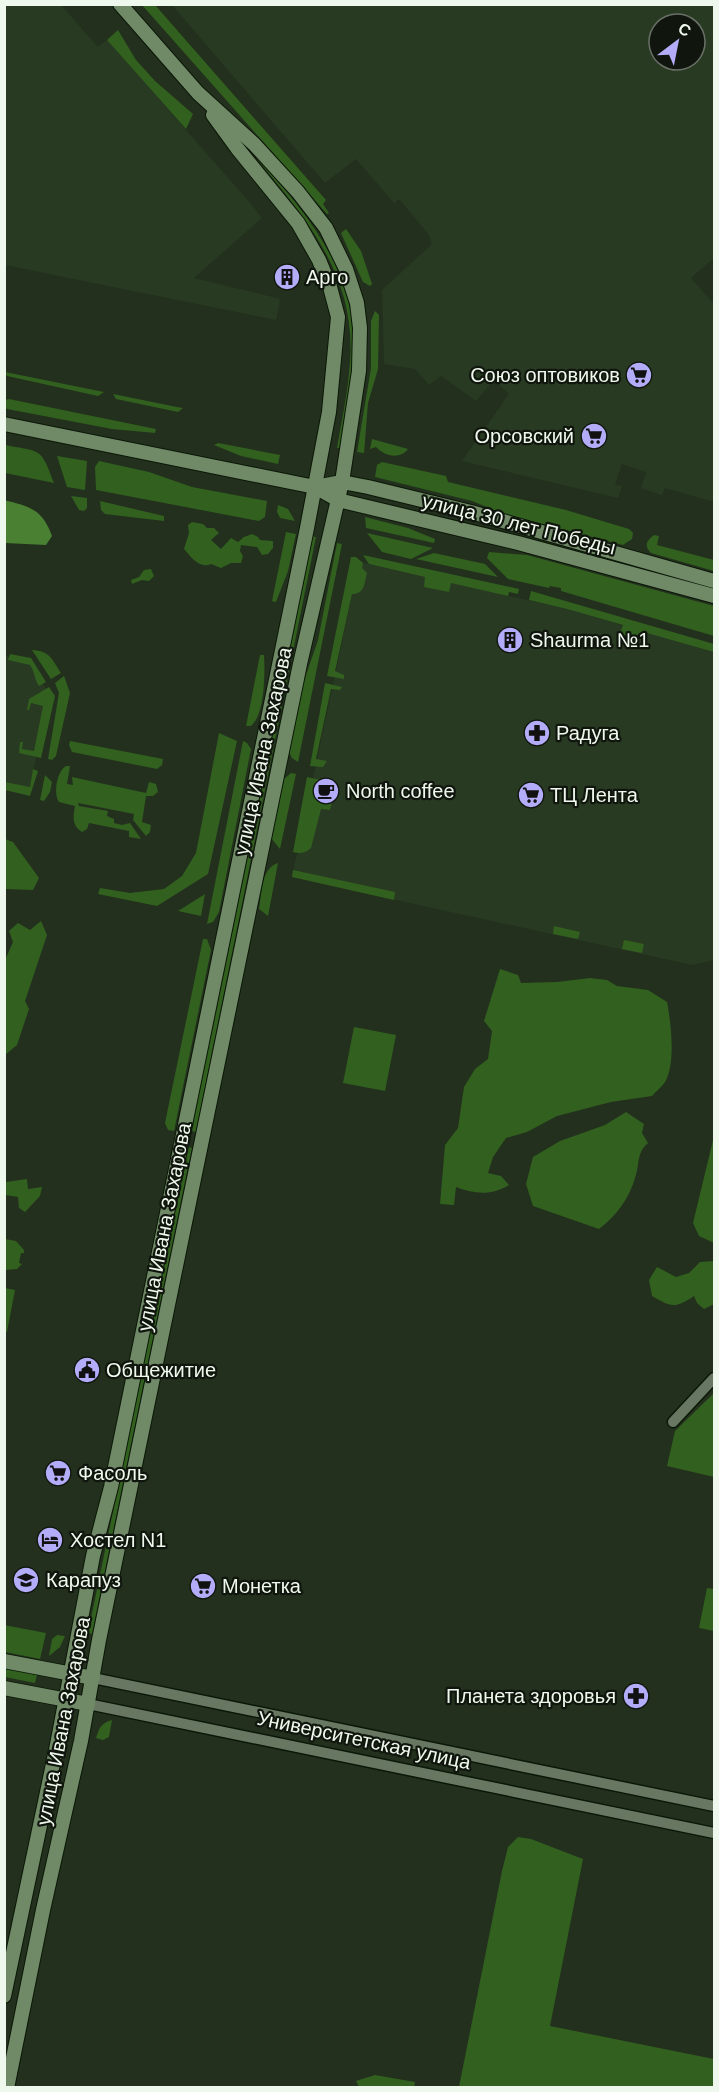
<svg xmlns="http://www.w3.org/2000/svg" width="719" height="2092" viewBox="0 0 719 2092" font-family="Arial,sans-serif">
<rect width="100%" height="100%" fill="#22301d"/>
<g fill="#283a22" fill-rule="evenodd">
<polygon points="5,4 61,5 98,47 107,40 251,204 262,218 194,278 277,298 280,300 276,320 5,265"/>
<path d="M172,5H714V258L691,278L714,304V502L665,488L662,495L641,488L646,472L622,464L615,484L622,486L618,498L462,461L509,394L494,380L476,401L441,376L429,385L415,369L384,364L382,290L432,244L429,235L399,199L394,203L356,159L325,183ZM659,24H695V60H659Z"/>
<polygon points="359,562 567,609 714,652 714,960 692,965 292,877"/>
<polygon points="5,656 28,661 49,693 30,787 5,782"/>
</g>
<g fill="#32601f">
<polygon points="142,5 155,5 326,200 323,204 329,213 327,214"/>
<polygon points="118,30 136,60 155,81 193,114 186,129 107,40"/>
<path d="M249,149C305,210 360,273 354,361C352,391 345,419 340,448H337C342,419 348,391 350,362C357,272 301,213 249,149Z"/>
<polygon points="346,229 361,251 372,284 370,286 363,282 341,233"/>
<polygon points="375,311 379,315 378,369 368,403 364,453 357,452 371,368 371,321"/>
<polygon points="5,372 104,392 98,396 7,376"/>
<polygon points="113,394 177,407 183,408 178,412 116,399"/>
<polygon points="9,399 156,429 155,433 112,429 7,409 5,407 5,400"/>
<path d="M372,439L408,449C400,460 384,456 376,447L370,449Z"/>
<polygon points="218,443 280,455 278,464 241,456 214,445"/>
<path d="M5,445C41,452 41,447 54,483L5,473Z"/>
<polygon points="57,456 87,461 85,490 67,487"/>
<polygon points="99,461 149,472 192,487 267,501 265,517 259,521 96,490 95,467"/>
<polygon points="382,462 446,476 448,482 566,510 629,529 633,533 632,539 623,545 504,514 472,501 375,477 377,465"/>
<polygon points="71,496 87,498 87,508 84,511 79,510"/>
<polygon points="100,501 164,516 164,521 105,514 101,510"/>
<polygon points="278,505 288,509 295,521 280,518 277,512"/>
<polygon points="365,517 408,528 435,539 434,543 366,528"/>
<path d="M192,522L203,524L207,528H214L219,533L211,540L221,549L231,538L238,542L244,537L252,534L258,537L260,540L273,541V548L268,554L262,555L257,547L241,545L240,551L243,556L241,563H231L221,568L211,564C199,569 191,557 184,549L189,533L188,525Z"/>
<polygon points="286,532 296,534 288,571 276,602 272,601"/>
<polygon points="367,533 433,548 411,559 382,552"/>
<path d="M654,535L659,536L657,545L714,560V571L651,553C644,546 646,541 654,535Z"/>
<polygon points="310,536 316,537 196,1132 191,1131"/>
<polygon points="337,543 342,544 298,762 292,758 289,752 302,687 318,640"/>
<polygon points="489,552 527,555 714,606 714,636 561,591 561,588 550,586 549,588 508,579 487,558"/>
<polygon points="434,553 485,564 498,577 416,559"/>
<polygon points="363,555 519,589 518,594 509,592 508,596 451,583 449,592 424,587 425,577 369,564"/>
<path d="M351,557H356L363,563L362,568L367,573C364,584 365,594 352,594L335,671L344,675V679L327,676Z"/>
<polygon points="151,569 154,576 149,581 142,580 132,584 131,580 139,577 144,570"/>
<polygon points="531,591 714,644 714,652 647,633 644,641 620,634 623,625 567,609 529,600"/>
<path d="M32,650C50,651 52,659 61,673L51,679Z"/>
<path d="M10,654L31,658L46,682L39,686C34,679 35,672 30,665L8,660Z"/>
<path d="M260,655H264C265,673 265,714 251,726H246Z"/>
<polygon points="64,676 70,693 56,756 52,760 48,759 59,693 55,683"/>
<polygon points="325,683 342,687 340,690 331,689 316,759 327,761 323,767 310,766"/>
<polygon points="49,687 55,696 41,758 19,753 20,742 23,742 22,749 34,751 43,706 31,703 29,710 27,710 29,699"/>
<polygon points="219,733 237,741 208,874 157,906 98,894 100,888 130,893 164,889 182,876 196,853"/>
<polygon points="70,741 163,759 162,765 157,769 72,752 69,745"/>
<polygon points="243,741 247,743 251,749 219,912 213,922 207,924"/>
<path d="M66,766H70L67,784L73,785L72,777L146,793L149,782L156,784L158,792L153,796H146L142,822L151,825L150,832L146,836L133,820L134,814L78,803L79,806L108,811L107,816L114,819V823L122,825L130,823L141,839L129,837V831L89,823L87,829L82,832C72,826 73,817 75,806L59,802C53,793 57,771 66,766Z"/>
<polygon points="33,769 38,771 30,796 5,790 5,782 30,787"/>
<polygon points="291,773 296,774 280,849 271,838 284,779"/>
<polygon points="45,775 52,782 50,792 44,801 40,800"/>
<path d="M307,777L321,780L320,792L334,794L330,810L321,809L311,848C306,853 300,854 293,852Z"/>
<polygon points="5,839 13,842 39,878 33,890 5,889"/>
<path d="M278,863L268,916L259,909C262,893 261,868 278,863Z"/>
<polygon points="293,870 395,892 394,900 292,877"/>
<polygon points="205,894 201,916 178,911"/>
<polygon points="41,921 47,935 25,1001 29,1009 17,1045 5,1055 5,960 13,942 9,931 18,923 30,930"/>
<polygon points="554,926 580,932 578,939 553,934"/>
<polygon points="203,939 207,939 211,950 174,1131 168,1130 165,1123"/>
<polygon points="624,940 644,944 642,953 622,949"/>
<path d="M500,969L518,975L521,983L557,982L590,978L607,980L617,986L648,990L667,1002C671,1022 676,1064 665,1082C662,1087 656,1091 652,1096L611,1102L557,1116L527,1132L506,1138L493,1157L488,1173L501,1176L509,1185C491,1196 475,1194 456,1187L454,1205L440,1204L445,1145L458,1128L464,1087L475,1069L488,1059L492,1031L484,1021Z"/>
<polygon points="354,1027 396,1035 385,1091 343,1083"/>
<path d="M626,1112L644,1124L642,1133L648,1143C636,1153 640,1165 635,1178C629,1199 616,1216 599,1229L533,1206L526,1184L533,1157L560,1141L605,1125Z"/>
<polygon points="714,1136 714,1243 699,1236 693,1223"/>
<polygon points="188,1147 192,1148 92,1634 88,1633"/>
<polygon points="5,1177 6,1182 27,1179 28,1189 42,1187 40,1196 25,1212 19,1208 18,1197 5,1195"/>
<polygon points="5,1239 16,1241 24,1250 24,1253 21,1253 19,1263 22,1264 17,1269 5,1270"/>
<path d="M714,1261V1304L704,1309L697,1303L694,1296C675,1309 671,1307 652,1296L649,1280L657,1267L676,1277L689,1273L700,1262Z"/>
<polygon points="5,1288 15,1290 7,1332 5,1332"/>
<polygon points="714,1393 714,1477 667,1466 675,1431"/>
<polygon points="707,1588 714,1589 714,1631 699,1628"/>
<polygon points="4,1625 46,1633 40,1659 5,1652"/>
<polygon points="57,1635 65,1636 60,1647 49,1656 52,1639"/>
<polygon points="5,1668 37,1675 35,1683 5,1677"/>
<path d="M112,1720L109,1737L103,1740L96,1738C99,1728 101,1723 112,1720Z"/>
<polygon points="518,1837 531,1839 583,1859 550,2026 714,2059 714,2087 459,2087 502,1871 508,1847"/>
<polygon points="375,2075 415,2082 414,2087 359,2087 356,2081"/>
</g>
<path fill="#498032" d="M4,500C31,507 42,509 52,536L46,545L5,543Z"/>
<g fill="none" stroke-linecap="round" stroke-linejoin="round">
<g stroke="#0b1707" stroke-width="13">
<g id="minor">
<polyline points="673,1422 714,1378"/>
<polyline points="93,1678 714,1806"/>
<polyline points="88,1704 714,1833"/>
</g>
</g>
<g stroke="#0b1707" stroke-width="16">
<g id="secondary">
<polyline points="4,424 315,487 338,500 518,543 714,596"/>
<polyline points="315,487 342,482 368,487 471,512 714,581"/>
<polyline points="4,1661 93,1678"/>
<polyline points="4,1688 88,1704"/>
<polyline points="4,1996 57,1745 93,1556 111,1487 307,528 329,412 338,317 330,287 319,260 298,223 237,148 213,115"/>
<polyline points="7,2088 43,1910 81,1741 99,1640 300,664 342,482 359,371 360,328 357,303 346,269 326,228 298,192 254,144 198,93 120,4"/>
</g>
</g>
<use href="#minor" stroke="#677762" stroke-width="10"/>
<use href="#secondary" stroke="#708a67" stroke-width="14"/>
</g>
<defs>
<g id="building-disc" transform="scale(1.35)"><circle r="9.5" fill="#b3adf9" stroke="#10160e"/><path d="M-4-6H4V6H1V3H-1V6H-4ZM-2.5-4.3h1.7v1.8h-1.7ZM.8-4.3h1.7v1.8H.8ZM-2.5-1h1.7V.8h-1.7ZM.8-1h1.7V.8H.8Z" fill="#111"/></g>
<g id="supermarket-disc" transform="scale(1.35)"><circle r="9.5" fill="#b3adf9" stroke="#10160e"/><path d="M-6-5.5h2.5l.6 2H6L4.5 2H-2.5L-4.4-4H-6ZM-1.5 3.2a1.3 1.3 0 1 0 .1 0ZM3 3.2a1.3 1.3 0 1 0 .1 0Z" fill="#111"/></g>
<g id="pharmacy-disc" transform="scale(1.35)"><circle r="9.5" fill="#b3adf9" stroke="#10160e"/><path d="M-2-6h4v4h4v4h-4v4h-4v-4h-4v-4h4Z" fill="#111"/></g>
<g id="cafe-disc" transform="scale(1.35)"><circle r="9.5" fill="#b3adf9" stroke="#10160e"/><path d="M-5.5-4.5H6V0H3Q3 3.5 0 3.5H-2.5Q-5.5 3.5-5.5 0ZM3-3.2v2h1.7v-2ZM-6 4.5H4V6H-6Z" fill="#111"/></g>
<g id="civic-disc" transform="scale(1.35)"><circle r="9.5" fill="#b3adf9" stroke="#10160e"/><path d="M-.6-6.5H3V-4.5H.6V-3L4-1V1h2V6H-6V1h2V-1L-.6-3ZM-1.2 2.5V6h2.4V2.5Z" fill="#111"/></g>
<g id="hotel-disc" transform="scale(1.35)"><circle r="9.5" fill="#b3adf9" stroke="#10160e"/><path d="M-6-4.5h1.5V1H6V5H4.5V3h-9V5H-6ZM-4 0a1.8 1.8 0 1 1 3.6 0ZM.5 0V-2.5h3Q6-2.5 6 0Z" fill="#111"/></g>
<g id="school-disc" transform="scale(1.35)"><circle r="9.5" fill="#b3adf9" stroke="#10160e"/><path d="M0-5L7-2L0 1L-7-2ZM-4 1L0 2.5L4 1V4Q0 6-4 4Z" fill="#111"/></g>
</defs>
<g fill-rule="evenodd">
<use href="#building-disc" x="287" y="277"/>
<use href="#supermarket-disc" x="639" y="375"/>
<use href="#supermarket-disc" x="594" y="436"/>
<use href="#building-disc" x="510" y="640"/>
<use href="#pharmacy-disc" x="537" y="733"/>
<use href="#cafe-disc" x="326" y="791"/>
<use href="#supermarket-disc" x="531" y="795"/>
<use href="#civic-disc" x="87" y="1370"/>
<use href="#supermarket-disc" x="58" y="1473"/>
<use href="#hotel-disc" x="50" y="1540"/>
<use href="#school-disc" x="26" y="1580"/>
<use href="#supermarket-disc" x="203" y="1586"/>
<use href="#pharmacy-disc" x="636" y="1696"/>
</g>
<g text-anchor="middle" stroke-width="4.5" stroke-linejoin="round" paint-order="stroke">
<g font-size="20" fill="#eff8ec" stroke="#10160e" text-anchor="start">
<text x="306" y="284">Арго</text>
<text x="620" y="382" text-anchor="end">Союз оптовиков</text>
<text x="574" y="443" text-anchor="end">Орсовский</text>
<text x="530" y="647">Shaurma №1</text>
<text x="556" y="740">Радуга</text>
<text x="346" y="798">North coffee</text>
<text x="550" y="802">ТЦ Лента</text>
<text x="106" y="1377">Общежитие</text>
<text x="78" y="1480">Фасоль</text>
<text x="70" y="1547">Хостел N1</text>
<text x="46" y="1587">Карапуз</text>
<text x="222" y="1593">Монетка</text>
<text x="616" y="1703" text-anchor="end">Планета здоровья</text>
</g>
<g font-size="20" fill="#eff8ec" stroke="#10160e">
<text transform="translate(519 524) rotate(14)" y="7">улица 30 лет Победы</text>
<text transform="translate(263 751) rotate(-78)" y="7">улица Ивана Захарова</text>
<text transform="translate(164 1227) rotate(-79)" y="7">улица Ивана Захарова</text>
<text transform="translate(63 1721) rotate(-79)" y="7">улица Ивана Захарова</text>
<text transform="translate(364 1740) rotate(12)" y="7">Университетская улица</text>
</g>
</g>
<rect width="719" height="2092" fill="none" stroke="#eff8ec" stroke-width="12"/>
<g transform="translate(677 42) rotate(32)"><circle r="28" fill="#10160e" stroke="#697067" stroke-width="1.5"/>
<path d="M0-4.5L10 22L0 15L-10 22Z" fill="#b3adf9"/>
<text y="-9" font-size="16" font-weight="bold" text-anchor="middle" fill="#eff8ec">С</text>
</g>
</svg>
